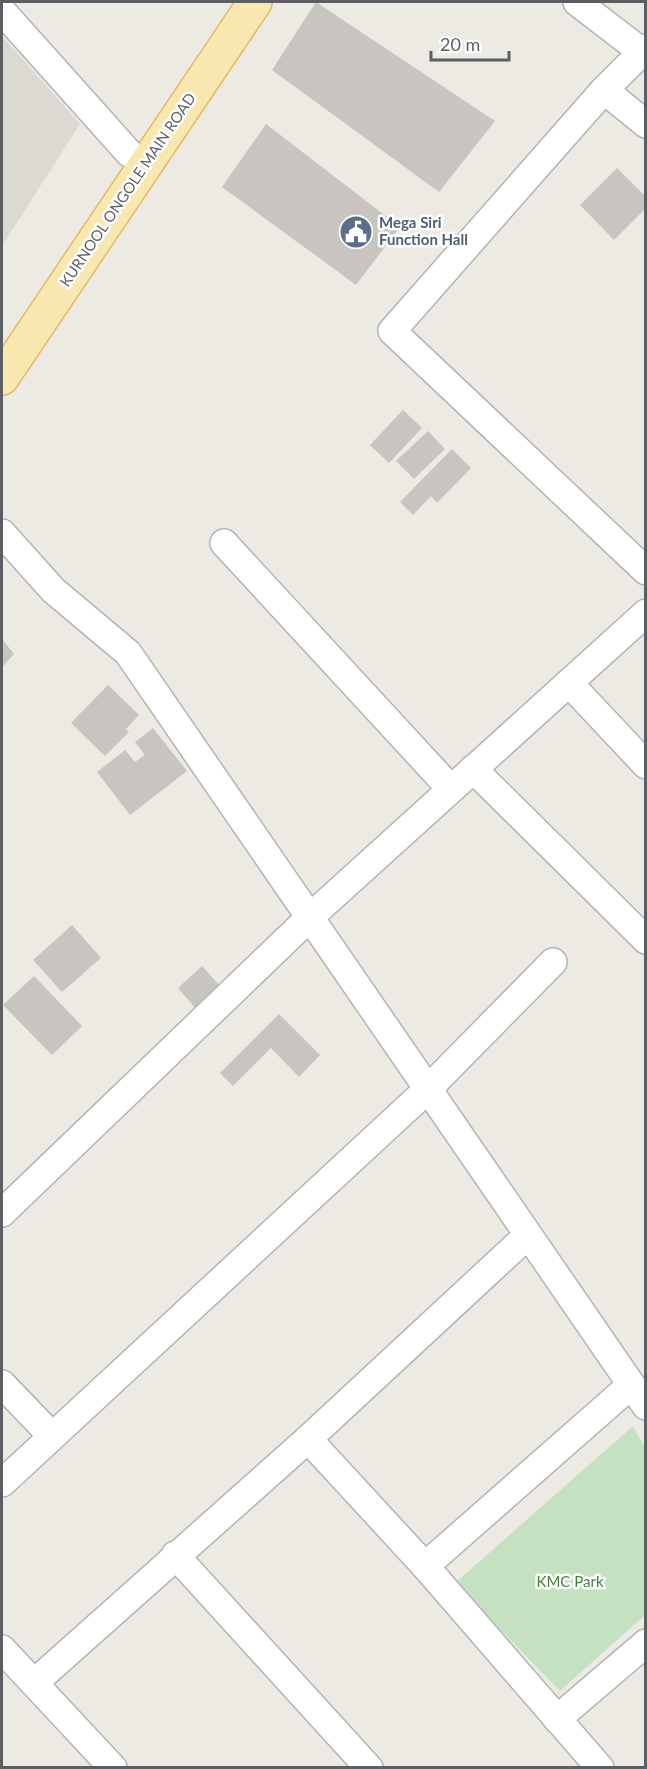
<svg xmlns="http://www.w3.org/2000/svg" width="647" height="1769" viewBox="0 0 647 1769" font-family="Lato,sans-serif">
<rect width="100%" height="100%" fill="#edeae3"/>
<polygon fill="#dcd9d2" points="2,36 80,124 2,246"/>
<polygon fill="#c4e2c2" points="633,1426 645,1448 645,1615 560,1691 455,1583"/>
<g fill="#c8c5c0">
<polygon points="316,2 495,121 439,192 272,70"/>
<polygon points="266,124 400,227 356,285 222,187"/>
<polygon points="617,168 646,197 646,208 614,240 580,205"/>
<polygon points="403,410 422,428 389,463 370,445"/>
<polygon points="428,431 445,449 414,479 396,461"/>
<polygon points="452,449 471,468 437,503 431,496 413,515 400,502"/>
<polygon points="2,639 14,654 2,667"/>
<polygon points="108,685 139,715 126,729 129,732 105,756 71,723"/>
<polygon points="153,728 187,771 130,815 97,772 125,750 135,762 145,755 135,742"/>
<polygon points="72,925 101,958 62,992 33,960"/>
<polygon points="202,966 228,995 203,1017 178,988"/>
<polygon points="34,976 82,1026 52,1055 3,1005"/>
<polygon points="279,1014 320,1055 299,1077 271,1048 233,1086 220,1073"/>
</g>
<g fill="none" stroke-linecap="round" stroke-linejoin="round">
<g stroke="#b1b4b7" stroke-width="30">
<g id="street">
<polyline points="577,2 642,52"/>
<polyline points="2,11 129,153"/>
<polyline points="646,48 604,90 392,331 646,571"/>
<polyline points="604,90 646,124"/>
<polyline points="2,533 53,590 128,653 646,1406"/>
<polyline points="224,543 451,789"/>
<polyline points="569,683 646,765"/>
<polyline points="473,769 646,940"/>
<polyline points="2,1213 309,918 646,613"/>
<polyline points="2,1384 52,1436"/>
<polyline points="308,1439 425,1566 600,1768"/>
<polyline points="2,1483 428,1089 553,962"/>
<polyline points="175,1555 369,1768"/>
<polyline points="425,1566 631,1385"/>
<polyline points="2,1649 113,1768"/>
<polyline points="34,1683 308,1439 528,1235"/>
<polyline points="557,1719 646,1643"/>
</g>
</g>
<g stroke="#e4b965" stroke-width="36">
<polyline id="primary" points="2,378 255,2"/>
</g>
<use href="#street" stroke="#fff" stroke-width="27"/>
<use href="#primary" stroke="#f8e7ae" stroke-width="33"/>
</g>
<defs>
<g id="civic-disc" transform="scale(1.725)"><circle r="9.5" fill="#5c6f8a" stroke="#fff"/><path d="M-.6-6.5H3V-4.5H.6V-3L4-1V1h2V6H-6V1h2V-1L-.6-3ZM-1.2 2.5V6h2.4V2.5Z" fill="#fff"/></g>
</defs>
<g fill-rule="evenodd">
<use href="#civic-disc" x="356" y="232"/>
</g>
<g text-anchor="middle" stroke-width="5" stroke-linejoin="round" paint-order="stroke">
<g font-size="15" fill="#5b5f63" stroke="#fff">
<text transform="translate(128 190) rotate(-56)" y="5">KURNOOL ONGOLE MAIN ROAD</text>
</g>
<g font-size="15" font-weight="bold" fill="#4e5e75" stroke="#fff" text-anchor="start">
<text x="379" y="228">Mega Siri<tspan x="379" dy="17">Function Hall</tspan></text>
</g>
<g font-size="15" fill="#3d813c" stroke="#fff">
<text x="570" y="1587">KMC Park</text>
</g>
</g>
<rect width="647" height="1769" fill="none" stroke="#5b5f63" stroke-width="6"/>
<path d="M431 51v9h78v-9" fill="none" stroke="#5b5f63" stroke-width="3"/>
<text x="440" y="51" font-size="18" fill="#5b5f63" stroke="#ffffff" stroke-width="4.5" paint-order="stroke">20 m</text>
</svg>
